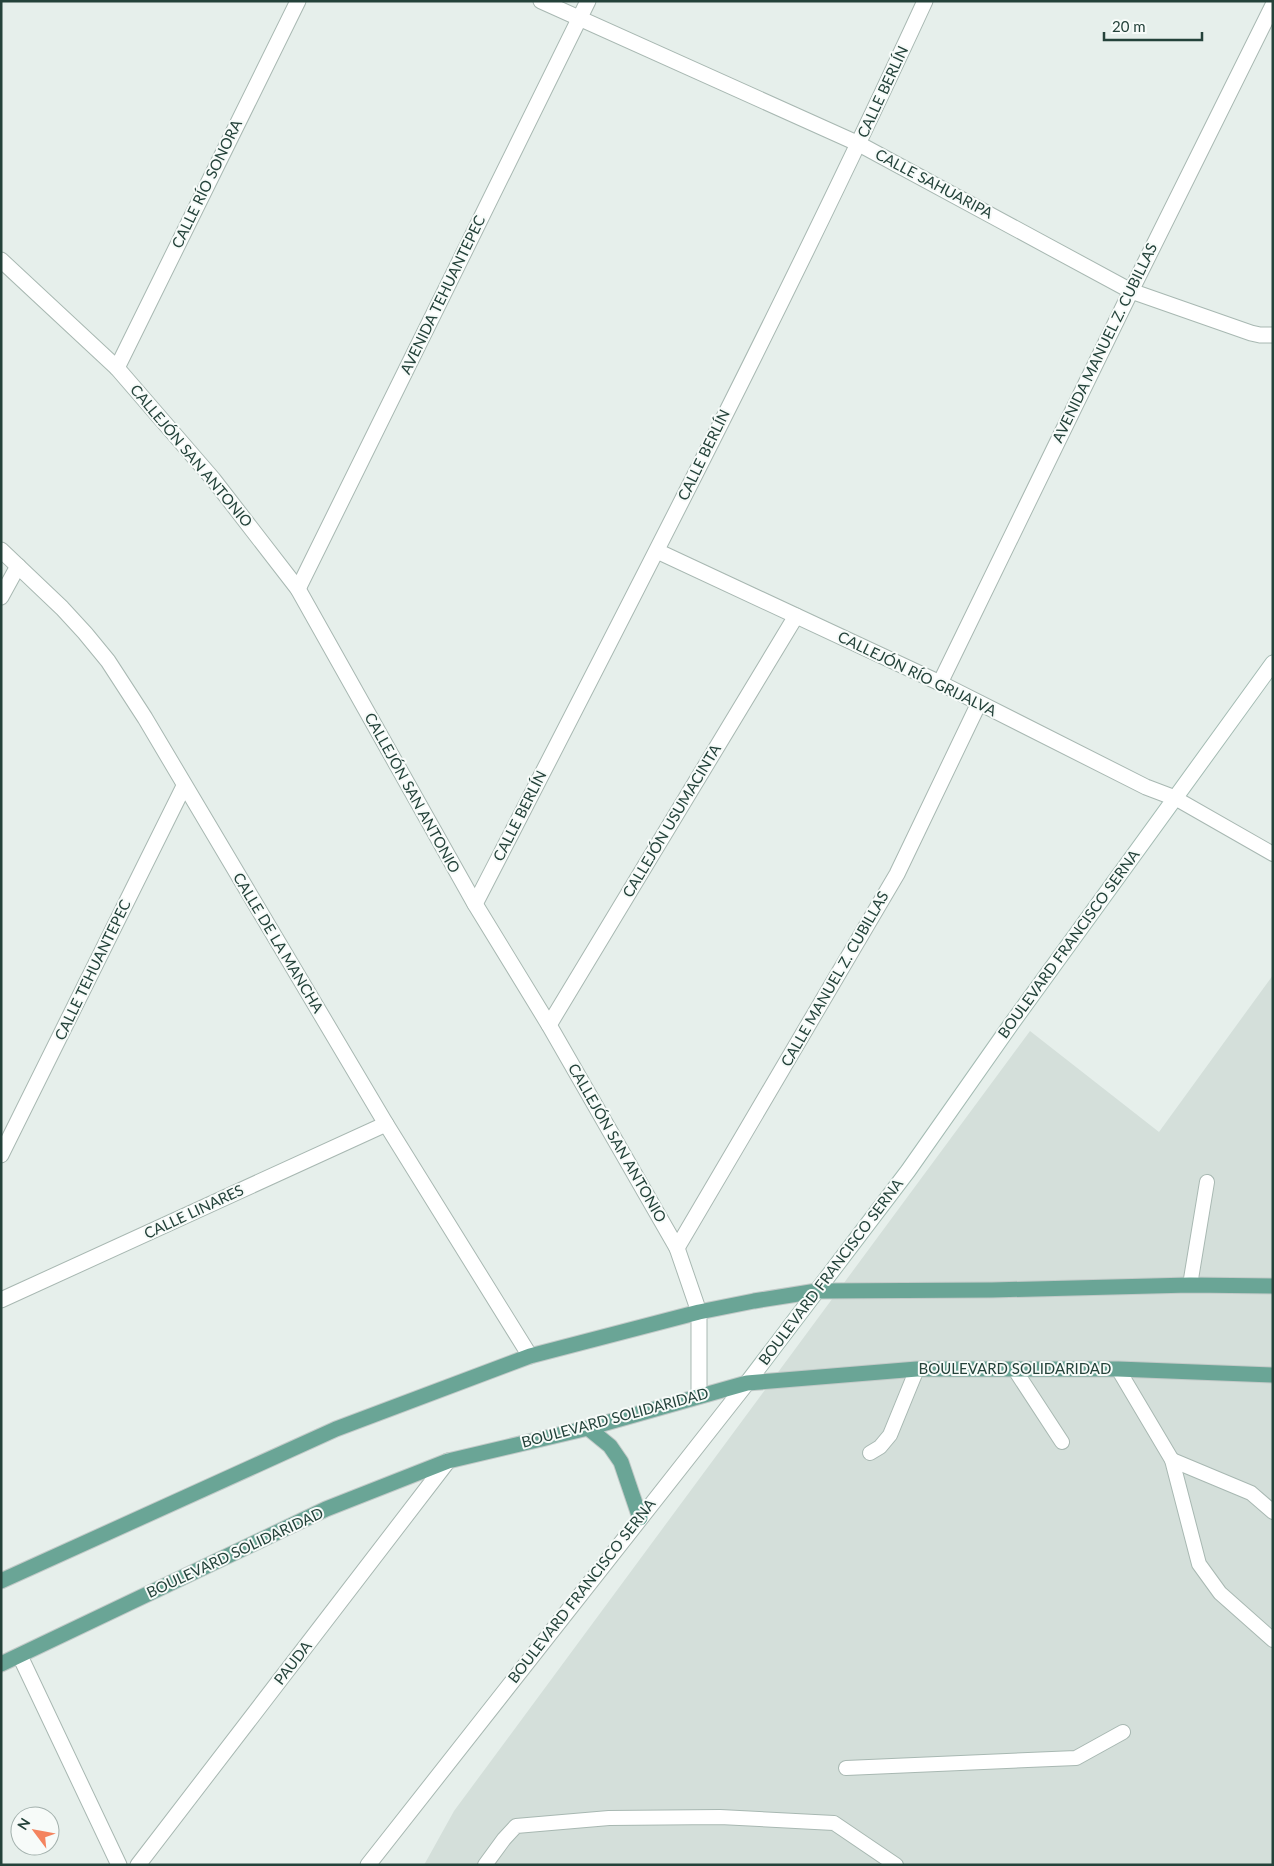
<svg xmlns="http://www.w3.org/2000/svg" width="1274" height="1866" viewBox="0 0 1274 1866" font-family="Lato,sans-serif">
<rect width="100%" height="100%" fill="#e6efeb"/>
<polygon fill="#d4dfda" points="1273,975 1273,1865 424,1865 454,1811 1030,1031 1159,1132"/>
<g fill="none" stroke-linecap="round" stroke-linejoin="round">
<g stroke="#a8b8b2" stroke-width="16">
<g id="service">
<polyline points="1175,798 1273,854"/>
<polyline points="1190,1285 1207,1182"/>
<polyline points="1118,1369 1172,1460 1199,1564 1220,1593 1273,1640"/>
<polyline points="1015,1370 1062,1442"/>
<polyline points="870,1453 880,1447 890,1435 917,1369"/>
<polyline points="1172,1460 1251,1493 1273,1512"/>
<polyline points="846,1768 1076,1758 1123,1732"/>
<polyline points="485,1865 504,1839 516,1826 609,1818 720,1817 834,1823 896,1865"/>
</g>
</g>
<g stroke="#a8b8b2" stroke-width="17">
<g id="minor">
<polyline points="541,1 859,144 1131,291 1251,333 1260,335 1273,335"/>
<polyline points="1,260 117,368 213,479 298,589 475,904 549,1025 677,1248 699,1312 699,1396"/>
<polyline points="117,368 298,1"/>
<polyline points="1,550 62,608 85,633 108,661 145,718 386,1124 530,1356"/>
<polyline points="657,551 940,683 1146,787 1175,798"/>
<polyline points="298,589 588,1"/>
<polyline points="1,597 18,566"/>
<polyline points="940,683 1131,291 1273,5"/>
<path d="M475,904C629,605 784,307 925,1"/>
<polyline points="549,1025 796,616"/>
<polyline points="1,1155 184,786"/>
<polyline points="677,1248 897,874 979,703"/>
<polyline points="1,1300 386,1124"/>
<polyline points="20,1656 119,1865"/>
<polyline points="138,1865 448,1461"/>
<polyline points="368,1865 747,1383"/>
</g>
</g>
<g stroke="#a4bbb3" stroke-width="17">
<polyline id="secondary" points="747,1383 908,1171 1012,1023 1273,663"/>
</g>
<g stroke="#c2cac8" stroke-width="17">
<g id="primary">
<polyline points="588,1428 610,1446 621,1462 640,1518"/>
<polyline points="1,1581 336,1429 530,1356 699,1312 754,1301 817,1291 992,1290 1190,1285 1273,1286"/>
<polyline points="1,1664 326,1509 448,1461 588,1428 747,1383 917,1369 1118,1369 1273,1375"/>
</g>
</g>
<use href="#service" stroke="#fff" stroke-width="14"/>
<use href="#minor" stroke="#fff" stroke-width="15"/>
<use href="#secondary" stroke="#fff" stroke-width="15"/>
<use href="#primary" stroke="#6aa596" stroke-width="15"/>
</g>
<g text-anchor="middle" stroke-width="4" stroke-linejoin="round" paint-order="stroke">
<g font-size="15" fill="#24423a" stroke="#f7fbf9">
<text transform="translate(883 92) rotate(-65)" y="5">CALLE BERLÍN</text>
<text transform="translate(207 184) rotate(-64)" y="5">CALLE RÍO SONORA</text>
<text transform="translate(934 184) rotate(28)" y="5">CALLE SAHUARIPA</text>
<text transform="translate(443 295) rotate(-64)" y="5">AVENIDA TEHUANTEPEC</text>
<text transform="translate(1105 343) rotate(-64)" y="5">AVENIDA MANUEL Z. CUBILLAS</text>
<text transform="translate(704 455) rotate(-64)" y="5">CALLE BERLÍN</text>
<text transform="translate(191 456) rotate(50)" y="5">CALLEJÓN SAN ANTONIO</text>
<text transform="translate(917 674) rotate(26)" y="5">CALLEJÓN RÍO GRIJALVA</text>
<text transform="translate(412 793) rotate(61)" y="5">CALLEJÓN SAN ANTONIO</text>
<text transform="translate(520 816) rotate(-63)" y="5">CALLE BERLÍN</text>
<text transform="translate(672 821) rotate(-59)" y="5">CALLEJÓN USUMACINTA</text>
<text transform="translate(278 943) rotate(59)" y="5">CALLE DE LA MANCHA</text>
<text transform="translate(1069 944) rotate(-54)" y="5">BOULEVARD FRANCISCO SERNA</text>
<text transform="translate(93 970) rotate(-64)" y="5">CALLE TEHUANTEPEC</text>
<text transform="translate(835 979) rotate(-60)" y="5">CALLE MANUEL Z. CUBILLAS</text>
<text transform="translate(617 1143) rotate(60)" y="5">CALLEJÓN SAN ANTONIO</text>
<text transform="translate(194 1212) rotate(-25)" y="5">CALLE LINARES</text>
<text transform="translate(831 1272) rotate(-53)" y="5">BOULEVARD FRANCISCO SERNA</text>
<text x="1015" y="1374">BOULEVARD SOLIDARIDAD</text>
<text transform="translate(615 1418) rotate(-15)" y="5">BOULEVARD SOLIDARIDAD</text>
<text transform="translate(235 1553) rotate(-25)" y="5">BOULEVARD SOLIDARIDAD</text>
<text transform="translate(582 1591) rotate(-52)" y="5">BOULEVARD FRANCISCO SERNA</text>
<text transform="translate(293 1663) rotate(-52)" y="5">PAUDA</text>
</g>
</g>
<rect width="1274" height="1866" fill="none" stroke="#24423a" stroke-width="5"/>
<g transform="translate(35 1831) rotate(302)"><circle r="24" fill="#f7fbf9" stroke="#a3b1ad"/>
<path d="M0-4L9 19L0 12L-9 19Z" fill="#f4845f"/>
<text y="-8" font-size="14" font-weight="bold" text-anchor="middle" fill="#24423a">N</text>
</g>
<path d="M1104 32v8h98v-8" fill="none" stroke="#24423a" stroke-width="2.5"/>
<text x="1112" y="32" font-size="15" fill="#24423a" stroke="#f7fbf9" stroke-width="4" paint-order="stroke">20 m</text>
</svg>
